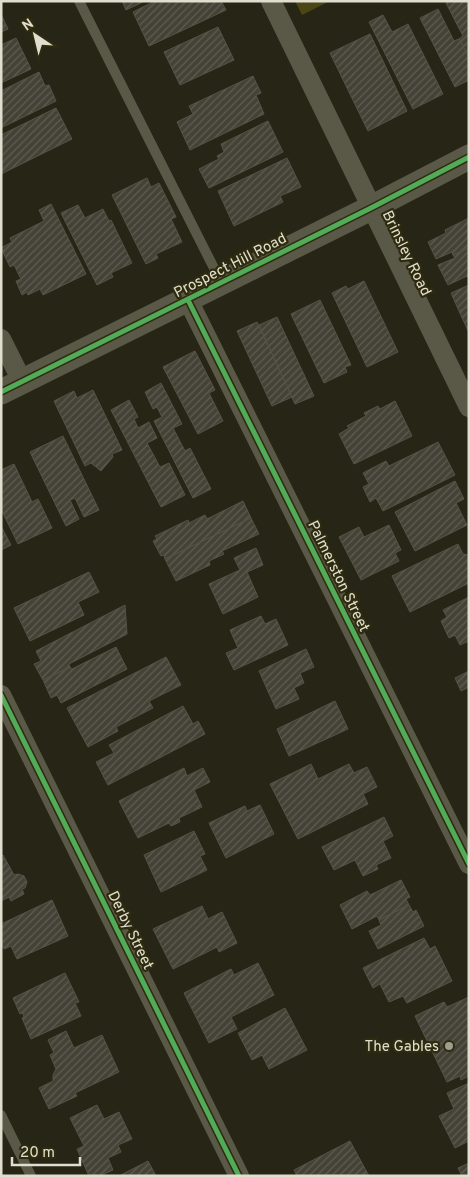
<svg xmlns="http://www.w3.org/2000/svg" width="470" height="1177" viewBox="0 0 470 1177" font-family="Overpass,sans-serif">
<defs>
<pattern id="building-hatch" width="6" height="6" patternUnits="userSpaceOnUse" patternTransform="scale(1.25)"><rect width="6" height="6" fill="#444236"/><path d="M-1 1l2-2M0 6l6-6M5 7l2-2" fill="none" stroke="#5f5d52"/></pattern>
</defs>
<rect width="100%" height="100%" fill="#272516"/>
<polygon fill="#4c4616" points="295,1 330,1 302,15"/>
<g fill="url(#building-hatch)" stroke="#545346">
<polygon points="122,1 145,1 126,10"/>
<polygon points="155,1 221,1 226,10 149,46 133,12"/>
<polygon points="449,1 469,1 469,58 459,39 463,36 446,3"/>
<polygon points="438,9 454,41 459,39 469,58 469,80 455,87 420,18"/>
<polygon points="1,14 8,29 1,32"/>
<polygon points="383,15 392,32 408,24 443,94 413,109 369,22"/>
<polygon points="218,27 234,60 180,85 164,52"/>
<polygon points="370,34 407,111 368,131 330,53"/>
<polygon points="16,38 31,69 1,83 1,45"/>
<polygon points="39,72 45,86 49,85 56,101 1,128 1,91"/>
<polygon points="253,76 261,93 256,95 264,114 190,150 177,122 193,114 189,106"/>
<polygon points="56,108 72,139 1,174 1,135"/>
<polygon points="268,121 283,152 209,188 199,169 219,159 217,156 224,152 221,144"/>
<polygon points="287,158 301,187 280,196 283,202 234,226 218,191"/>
<polygon points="147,178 151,187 159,183 176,217 171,219 182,242 156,254 158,258 146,264 112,195"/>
<polygon points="51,204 86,274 43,295 40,289 28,295 27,292 22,295 16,281 21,279 14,265 10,267 1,248 12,242 10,238 44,221 39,210"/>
<polygon points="78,205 85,218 103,209 109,221 111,220 132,263 111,273 113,277 97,285 61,213"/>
<polygon points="469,218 469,244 468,245 469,248 453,255 452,252 436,259 428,242 446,233 445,230"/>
<polygon points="469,248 469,279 467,276 448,285 438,265 455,258 453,255"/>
<polygon points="364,281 398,352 367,367 332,293 346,286 348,289"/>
<polygon points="469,285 469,307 459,311 451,293"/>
<polygon points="320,300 351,365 345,367 347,372 324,383 291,314"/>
<polygon points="469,307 469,333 459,311"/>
<polygon points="277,317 314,396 295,404 259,325"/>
<polygon points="257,322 292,397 272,406 237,331"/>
<polygon points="195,351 215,390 209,393 223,421 198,434 163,367"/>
<polygon points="161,383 182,424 173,428 185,451 190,448 211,489 193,498 154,421 162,417 157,407 153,409 145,392"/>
<polygon points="93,390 122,450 112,454 113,457 101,471 91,463 85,466 54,401 74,391 77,398"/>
<polygon points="129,400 138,417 134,419 138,428 149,422 157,438 147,443 160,467 169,463 185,495 161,507 111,410"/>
<polygon points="395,401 412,436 354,464 339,434 349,428 347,426 366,416 364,413 378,406 380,409"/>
<polygon points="63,436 99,510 84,517 75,498 70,500 79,519 66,526 30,452"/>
<polygon points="438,442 455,475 383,511 376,498 370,502 363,487 369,484 363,473 386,461 389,466"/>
<polygon points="14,464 32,502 38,499 52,528 18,544 1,509 1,470"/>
<polygon points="455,481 464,499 456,503 467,525 415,551 395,512"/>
<polygon points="243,501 251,518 165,559 164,555 161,556 153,541 157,539 155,536 188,520 189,523 205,515 207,519"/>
<polygon points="251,518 259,534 222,551 224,554 209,561 210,565 176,581 165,559"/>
<polygon points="389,525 401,550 395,553 399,561 361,580 339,537 359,527 364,537"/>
<polygon points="1,526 11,545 1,550"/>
<polygon points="458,544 463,554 469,555 469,583 410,612 392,576"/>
<polygon points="256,548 263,565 247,572 258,597 223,614 209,584 240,570 234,558"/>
<polygon points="89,572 99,592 78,602 84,615 30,641 14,608"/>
<polygon points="469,597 469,641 460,645 455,635 449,638 441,621 447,617 443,610"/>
<polygon points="125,605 127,634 69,664 70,667 43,680 34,664 41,661 36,651"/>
<polygon points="261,616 265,624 276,619 288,645 234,670 226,653 238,648 230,630"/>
<polygon points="116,647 127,669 61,703 57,695 51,698 43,680 70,667 72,669"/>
<polygon points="306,649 314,667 300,673 304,683 294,688 299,699 276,709 259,671"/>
<polygon points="166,657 181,685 149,701 153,708 116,727 118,731 88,747 67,708"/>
<polygon points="469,671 469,687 461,691 455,678"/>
<polygon points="335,701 348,729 289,756 277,729"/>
<polygon points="183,706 193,724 198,721 205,734 108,785 96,762 114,753 109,745"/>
<polygon points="311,764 318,779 349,764 354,773 367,767 377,787 363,794 368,804 298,839 270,784"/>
<polygon points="184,768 187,776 203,768 210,782 194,790 202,807 179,818 180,822 171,826 169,823 138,838 119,801"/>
<polygon points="260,805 274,834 226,858 209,823 245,806 247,811"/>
<polygon points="384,817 393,836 383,841 391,858 376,865 378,869 363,876 355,860 334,870 322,847"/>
<polygon points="194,831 205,854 200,856 207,870 161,892 144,855"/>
<polygon points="3,855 14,875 18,874 24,876 27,882 25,888 22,889 24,894 11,901 9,897 1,901 1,856"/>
<polygon points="401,880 410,897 406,899 409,905 379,920 377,916 352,929 340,905 367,891 370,895"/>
<polygon points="52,900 68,936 17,959 11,946 4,949 1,943 1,924"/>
<polygon points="409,905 413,912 416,910 424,926 378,949 369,931 381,925 379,920"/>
<polygon points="202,906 208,919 222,912 237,943 219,952 217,947 173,969 153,929"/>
<polygon points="424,938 430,949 435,946 452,981 407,1003 403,996 389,1002 380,984 373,988 363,968"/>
<polygon points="258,963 274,995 231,1017 237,1029 209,1043 184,993 231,969 234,975"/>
<polygon points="65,973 79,1002 75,1003 81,1016 31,1039 22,1018 24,1017 23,1013 20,1014 13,998"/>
<polygon points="469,997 469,1076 461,1080 460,1076 447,1082 415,1016 444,1002 447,1007"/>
<polygon points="285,1008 307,1050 269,1069 262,1055 252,1060 238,1033"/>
<polygon points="66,1031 74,1048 102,1035 119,1072 75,1093 77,1096 49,1109 39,1088 53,1081 53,1075 56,1069 50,1055 54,1053 48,1040"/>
<polygon points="469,1083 469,1141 455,1148 439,1116 454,1109 447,1093"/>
<polygon points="97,1105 104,1119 119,1112 132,1139 118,1145 121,1152 108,1158 113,1170 99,1176 89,1176 77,1149 84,1146 70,1118"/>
<polygon points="350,1141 369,1176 297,1176 294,1170"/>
<polygon points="148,1161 156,1176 119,1176"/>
<polygon points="469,1163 469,1176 462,1176 458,1168"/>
</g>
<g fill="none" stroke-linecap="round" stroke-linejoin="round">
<g stroke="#5a5846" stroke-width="10">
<polyline points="79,1 221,282"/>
<polyline points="1,1115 31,1176"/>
</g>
<g stroke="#5a5846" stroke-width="20">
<polyline points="271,1 469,407"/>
<polyline points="188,300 469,864"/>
<polyline points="1,339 23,383"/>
<polyline points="1,695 239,1176"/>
</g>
<polyline stroke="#5a5846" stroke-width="25" points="1,392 371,208 469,157"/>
<g stroke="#2e2b0f" stroke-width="8">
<g id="cycleway">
<polyline points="188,300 469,864"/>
<polyline points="1,392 371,208 469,157"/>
<polyline points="1,695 239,1176"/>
</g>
</g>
<use href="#cycleway" stroke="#51ab58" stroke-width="5"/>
</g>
<circle fill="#9f9d8e" stroke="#2e2b0f" stroke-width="2" cx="449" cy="1046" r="5"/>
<g text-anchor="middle" stroke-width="4.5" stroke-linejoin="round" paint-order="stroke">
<g font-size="15" fill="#e0dece" stroke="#2e2b0f">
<text transform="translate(407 253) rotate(64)" y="5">Brinsley Road</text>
<text transform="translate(230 265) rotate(-27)" y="5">Prospect Hill Road</text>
<text transform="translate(339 576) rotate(64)" y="5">Palmerston Street</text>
<text transform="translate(131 930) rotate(64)" y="5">Derby Street</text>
</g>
<g font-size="15" fill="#e0dece" stroke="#2e2b0f" text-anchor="end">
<text x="439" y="1051">The Gables</text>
</g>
</g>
<rect width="470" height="1177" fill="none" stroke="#e0dece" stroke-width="5"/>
<g transform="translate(35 35) rotate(325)" stroke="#2e2b0f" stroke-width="4" paint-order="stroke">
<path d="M0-4L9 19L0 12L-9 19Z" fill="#e0dece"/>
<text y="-8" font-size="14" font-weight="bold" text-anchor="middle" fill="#e0dece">N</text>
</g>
<path d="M12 1157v8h68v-8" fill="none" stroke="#e0dece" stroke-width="2.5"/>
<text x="20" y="1157" font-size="15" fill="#e0dece" stroke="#2e2b0f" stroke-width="4" paint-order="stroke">20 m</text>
</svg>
